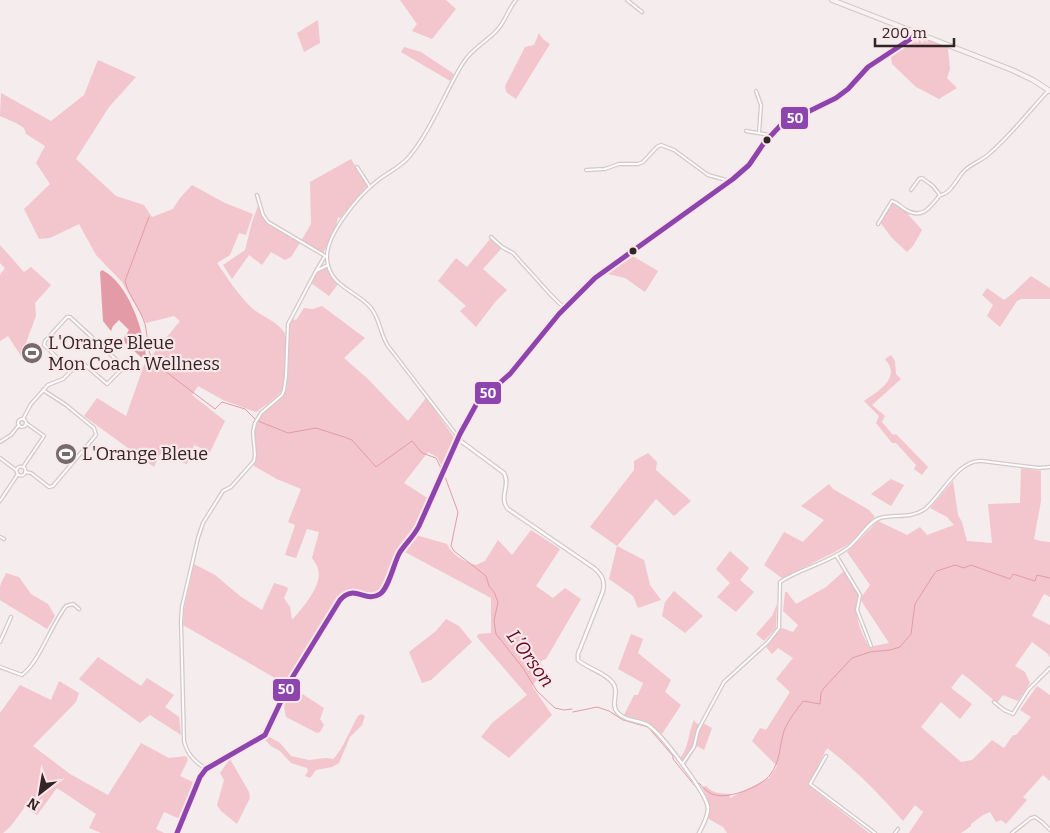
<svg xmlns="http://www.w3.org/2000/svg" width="1050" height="833" viewBox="0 0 1050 833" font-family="Bitter,serif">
<rect width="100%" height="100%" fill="#f5eced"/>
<g fill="#f3c5cc">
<polygon points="400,0 446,0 456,9 432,39 412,31 417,24"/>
<polygon points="318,20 320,43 304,52 297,33"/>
<polygon points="539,33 543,39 550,44 516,99 506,92 505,86 525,47 534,45"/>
<polygon points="920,37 948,48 950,69 947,78 957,88 939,99 916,87 892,64 891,55"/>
<polygon points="404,47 421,52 454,74 450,81 401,52"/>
<path d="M98,60L136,77L109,107L76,159L116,196L144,205L152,217L173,209L180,198L192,185L225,203L253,214L246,235L239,233L230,255L217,263C228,279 239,296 253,309C264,318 275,320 284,332C289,339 287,386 280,393C274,400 264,406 256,412L223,400L198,386L192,395L225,421L210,452L194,445L187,464L160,454L154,467L84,416L97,398L126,416L144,365L180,321L174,316L146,323L122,282L96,255L79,224L50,238L39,239L24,209L50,184L36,163L45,146L26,134L24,128L16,123L0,116L1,93L51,121L84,95Z"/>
<polygon points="351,159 367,186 340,218 338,217 336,226 323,254 301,241 311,224 310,182"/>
<polygon points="892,203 906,212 922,230 913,246 907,252 892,238 880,222"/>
<polygon points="258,206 262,216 267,224 300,243 291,257 285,260 271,252 262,265 249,255 232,279 223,265 245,250 252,222"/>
<polygon points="490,239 501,249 483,269 507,290 496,301 476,327 460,311 466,306 438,281 456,258 467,267"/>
<polygon points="0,245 24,272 31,267 51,285 35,303 36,316 21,356 8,336 0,341 0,275 5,268 0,263"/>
<polygon points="631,255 658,271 645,292 625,278 604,273"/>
<polygon points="324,267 327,267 334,281 338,284 329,296 311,283 317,272"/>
<polygon points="1031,276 1050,288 1050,299 1021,299 1017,301 1000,327 987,316 993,305 982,295 987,288 1004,300 1012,294"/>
<path d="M322,306L365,338L344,358L368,379L408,421L426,398L455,439L442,466L437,457L428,452L404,483L429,499L412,534L398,552L382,588L373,594L351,590L344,593L334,607L287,685L183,625L184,609L194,564L215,575L240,596L262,610L274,583L287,587L288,589L284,598L290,607L292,620C302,608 323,586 318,569C317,565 314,561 312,558L319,532L307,529L296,558L285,555L295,525L288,522L301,489L277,479L254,466C257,451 251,433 259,420C265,408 280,404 285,392C287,389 286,384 287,380C291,360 285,338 291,319L296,320L304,308L313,309Z"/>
<path d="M891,355L895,361L896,374L901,379L872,405L885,416L882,422L893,435L896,434L928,467L922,475L914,469L916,465L896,443H892L876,423L879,416L864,401C878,391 902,378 885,359Z"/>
<polygon points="648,453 657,462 656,470 691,501 674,516 656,499 617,546 644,560 650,585 661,600 638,608 633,596 609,579 617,546 590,527 634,470 634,461"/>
<path d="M1021,468L1041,471V501L1034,539L1040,541L1050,542V597L1044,594L1032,616L1050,625V658L1048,654L1032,642L1015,666L1025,672L1030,683L1018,701L1003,695L997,703L968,678L962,674L951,688L972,704L960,719L941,702L921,727L961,762L972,760L992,740L1004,748L1013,735H1016L1031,717L1020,710L1037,686L1050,695V781L1043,775L1023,797L1027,800L1006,824L1001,820L996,822L990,812L983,815L971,824V826L961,833H909L923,812L915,805L903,821C877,792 857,771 827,748L808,785L869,833H727L723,827L707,818C709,806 709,799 702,788L706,786C713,794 720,793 730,794V798L769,778L777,766L752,741L760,728L766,730L790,692L776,679L793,658L778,648L772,654L766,647L782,628L793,632L798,625L783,611L785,592H787L796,604L826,587L844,571L859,595C854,618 859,627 869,647L889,643L860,599L870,585L847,552L878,521L907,535L920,527L927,535L954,525L947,517L930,508L953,481L958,515L962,522L967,541L992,543L988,504L1020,503Z"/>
<polygon points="891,479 904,485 891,506 871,494"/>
<polygon points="829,484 833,489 869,510 875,517 849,544 833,553 782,578 764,565 784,532 803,542 824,520 801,506"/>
<path d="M531,530L560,549L536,586L553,598L565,588L581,599L546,659L541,661V664L544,668V671L532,686L552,715L509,758L481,737L492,723L527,695L477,637L478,634L491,633V598L403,551L416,535L447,544C453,556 463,561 476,565L485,561L498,540L512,555Z"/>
<polygon points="730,551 749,568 740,580 754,592 736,612 717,597 730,583 716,569"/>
<polygon points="6,573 19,577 31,594 48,604 55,616 47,629 0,600 0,586"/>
<polygon points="674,591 703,616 685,633 662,616 665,602"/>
<polygon points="777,604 776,628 764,641 756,634 772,616"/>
<polygon points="446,619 459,626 472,642 431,680 422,683 409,652 436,631"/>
<polygon points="631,634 643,639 638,653 671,680 665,692 681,705 662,734 648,722 624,715 634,695 638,695 643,683 618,669"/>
<polygon points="98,657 141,686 147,678 174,695 165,707 179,717 181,735 150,715 140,723 79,679"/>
<polygon points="59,681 79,693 76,702 33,746 70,774 108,795 141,743 169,758 186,756 188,760 180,776 193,782 180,819 164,812 156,829 164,833 101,833 89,828 96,814 57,788 37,815 25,807 10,827 3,833 0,833 0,713 20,685 51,700"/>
<path d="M294,691L304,695L324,708L320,719L324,725L320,732L317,733L286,717C284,707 282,697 294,691Z"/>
<path d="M361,714L365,716L362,725L350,737L339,763L332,767L316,770L310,778L305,776L308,771L307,768L291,763L280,751L271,746L263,738L266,735L280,743L291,756L309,760L326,758L333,759C341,753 352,726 358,716Z"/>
<path d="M694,720L697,724L703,723L712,728L704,750L697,746L685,765L680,758C689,748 688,733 694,720Z"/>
<polygon points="230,759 249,792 250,798 237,824 221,811 217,805 224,780 220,773"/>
</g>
<path fill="#e39ba8" d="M102,270C128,283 143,328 146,356L142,358L125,343L124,338L129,330L119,320L113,326L111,331L103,321L100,272Z"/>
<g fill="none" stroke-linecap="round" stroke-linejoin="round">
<g stroke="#e39ba8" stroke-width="1">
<path d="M149,217L125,281C129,297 140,308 145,324C148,337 147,350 153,362L215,409L222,402L245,409L255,419"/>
<polyline points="258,421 288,433 316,428 344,437 352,440 376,467 412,441 422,453 436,458 442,470"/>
<polyline points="444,474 458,512 451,546 454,551 486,576 489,586 494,592 498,602 494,621 496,634 523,668 537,691 555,708 564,710 572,709"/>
<path d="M573,712L597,707L609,711L623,720L648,727L673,756V759L695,786L699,783C702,786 706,791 710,793C724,802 761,787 770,775C781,760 779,747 784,731C788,720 797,710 803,701L820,704L821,693L824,688L852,658L870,652L890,650L900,647L911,634L915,604L934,574L937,571L955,565L964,568L971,565L1010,579L1013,574L1035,581L1037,575L1050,578"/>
</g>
<g stroke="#d4c8c9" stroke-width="4.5">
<g id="minor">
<polyline points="627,0 642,12"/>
<polyline points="756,91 761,105 759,133"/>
<polyline points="746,131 770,135"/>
<polyline points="357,167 370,187"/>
<polyline points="586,170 605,169 619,164 638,164 643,162 657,147 661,145 674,150 708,175 730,181"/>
<polyline points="911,190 919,179 922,178 933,186 940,195"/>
<polyline points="257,195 263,215 268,222 327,257"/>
<path d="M878,224L892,201C898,203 901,207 906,210C923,220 931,206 940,195C951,194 957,178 964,171C972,163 982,161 990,153C1012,134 1029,111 1049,90"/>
<polyline points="491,237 502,247 513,253 550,294 560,304 566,307"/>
<polyline points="325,256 316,271 328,265"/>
<polyline points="23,419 31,404 48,385 63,379 79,363 84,364 107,384 122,369 122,365 70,317 67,317 45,341 44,345 71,371"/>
<circle cx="22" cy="423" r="4"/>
<path d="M458,437L388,346C380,334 380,319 371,308C356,290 329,287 327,259C325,235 359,195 377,181C387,173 399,168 408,158C430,133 445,92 463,63C472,48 487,42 498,29C506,20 508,9 516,0"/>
<polyline points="0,442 11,435 19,425"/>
<polyline points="0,458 16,470"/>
<circle cx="21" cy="471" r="4.5"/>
<polyline points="23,467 44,436 26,423"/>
<polyline points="25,472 31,473 49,487 53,486 96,435 94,428 66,405 43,390"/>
<polyline points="0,501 18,474"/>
<polyline points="0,537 4,539"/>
<polyline points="836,555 860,595 857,610 871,646"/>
<polyline points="0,642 11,617"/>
<path d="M0,667L22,675C40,661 51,625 66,606L73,604L79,609"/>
<polyline points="994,702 1004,710 1013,714 1028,690 1050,668"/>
<polyline points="826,756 810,784 875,833"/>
<path d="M683,763L694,747L698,730L724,682L768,642L779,628L780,582C801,568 829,563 849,547C859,539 868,522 880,518C895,514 911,519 925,509C942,495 958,459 982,461L1039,468L1050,467"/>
<path d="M206,769C194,761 187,754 184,741L181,621L182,607L198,538L203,523L223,491L231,487L254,461L255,455L253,432L255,423L261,413L282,395L284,390L286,376L288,324L316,271"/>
<polyline points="895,833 898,829"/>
<polyline points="1012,833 1031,818 1035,817 1042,822 1050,830"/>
</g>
</g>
<g stroke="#d4c8c9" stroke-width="5">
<g id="tertiary">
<path d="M458,439L504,473C511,486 498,497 508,509L594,568C602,575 605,580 603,591L578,654V660C588,669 605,672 613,683C620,692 610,704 617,712C624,721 639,720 648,725C661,733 707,794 708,808C708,817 703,825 699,833"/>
<path d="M177,833L200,777L206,769L265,735L292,678L340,600C355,583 365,604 380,594C389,588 394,562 400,552C406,543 414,536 419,526L460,434L477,403L510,374L559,314L595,278L733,179L749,165L764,143L781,125L836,98L848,89L868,67L912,38L916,34"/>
</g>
</g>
<g stroke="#cec8c9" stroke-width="6">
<polyline id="primary" points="832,0 1012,70 1033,80 1050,91"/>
</g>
<use href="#minor" stroke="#fefcfc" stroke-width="2"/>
<use href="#tertiary" stroke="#fefcfc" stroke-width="2.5"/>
<use href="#primary" stroke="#f8f2f2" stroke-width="4"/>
<g stroke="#f9e8ea" stroke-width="9">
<path id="bus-1" d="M177,833L200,777L206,769L265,735L292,678L340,600C355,583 365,604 380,594C389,588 394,562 400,552C406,543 414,536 419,526L460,434L477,403L510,374L559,314L595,278L733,179L749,165L764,143L781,125L836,98L848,89L868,67L912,38L917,32"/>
</g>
<use href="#bus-1" stroke="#8e44ad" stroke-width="5"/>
</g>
<defs>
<g id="stadium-disc" transform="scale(1.125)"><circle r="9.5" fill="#786a6c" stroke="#f9e8ea"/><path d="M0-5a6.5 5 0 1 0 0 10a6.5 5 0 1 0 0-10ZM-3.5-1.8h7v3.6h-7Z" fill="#fff"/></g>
</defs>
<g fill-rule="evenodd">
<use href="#stadium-disc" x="32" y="353"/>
<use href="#stadium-disc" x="66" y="454"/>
</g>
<g fill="#342426" stroke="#f9e8ea" stroke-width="2">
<circle cx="767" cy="140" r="4.5"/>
<circle cx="633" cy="251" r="4.5"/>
</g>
<g text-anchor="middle" stroke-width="4.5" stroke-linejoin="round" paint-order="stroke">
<g font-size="18" fill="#342426" stroke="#f9e8ea" text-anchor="start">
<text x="48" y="349">L'Orange Bleue<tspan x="48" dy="21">Mon Coach Wellness</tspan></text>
<text x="82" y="460">L'Orange Bleue</text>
</g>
<g font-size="19" font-style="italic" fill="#640827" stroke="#f9e8ea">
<text transform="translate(531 658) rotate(54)" y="7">L’Orson</text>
</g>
</g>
<g stroke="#f9e8ea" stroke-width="2">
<rect x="780" y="106" width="29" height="24" rx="5" fill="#8e44ad"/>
<rect x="474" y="381" width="28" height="24" rx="5" fill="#8e44ad"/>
<rect x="272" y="678" width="29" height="24" rx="5" fill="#8e44ad"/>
</g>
<g font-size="14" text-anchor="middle" font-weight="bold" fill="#fff">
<text x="795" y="123">50</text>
<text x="488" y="398">50</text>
<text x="286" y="694">50</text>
</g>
<g transform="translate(40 793) rotate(211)" stroke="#f9e8ea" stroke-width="4" paint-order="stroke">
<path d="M0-4L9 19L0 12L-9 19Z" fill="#342426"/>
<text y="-8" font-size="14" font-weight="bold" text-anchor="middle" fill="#342426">N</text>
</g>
<path d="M875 38v8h79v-8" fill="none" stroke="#342426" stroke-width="2.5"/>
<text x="882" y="38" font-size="15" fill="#342426" stroke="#f9e8ea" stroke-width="4" paint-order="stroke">200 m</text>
</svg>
